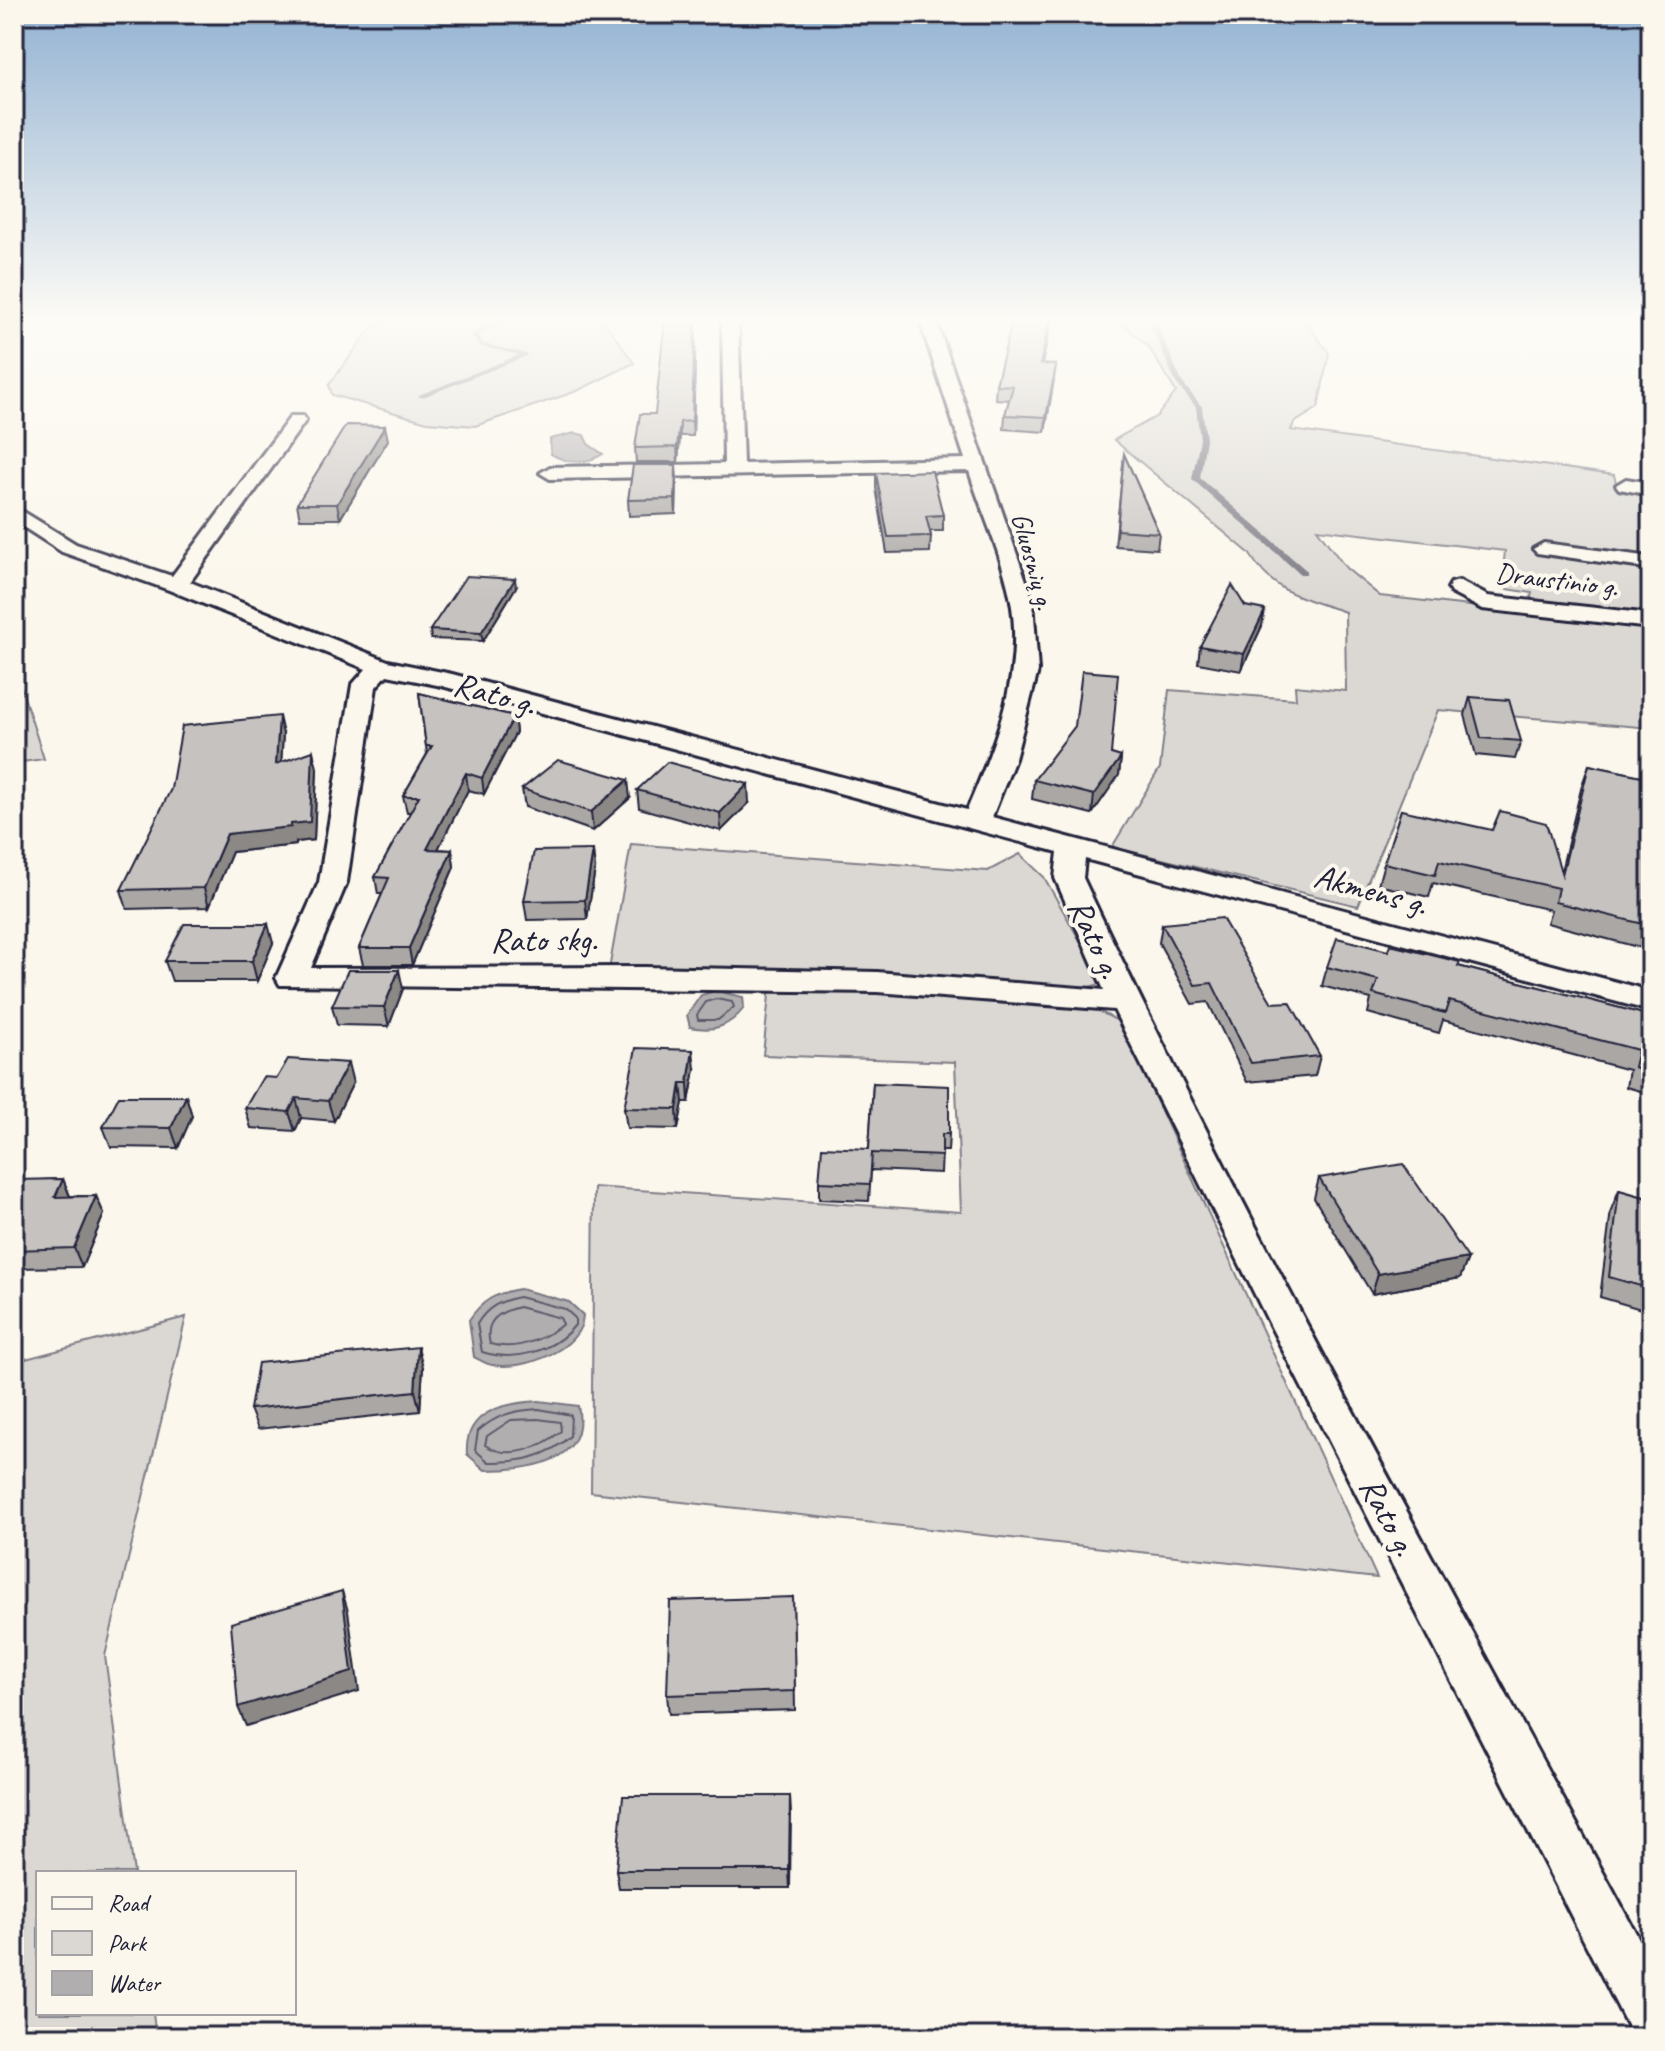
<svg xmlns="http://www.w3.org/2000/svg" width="1665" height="2051" viewBox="0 0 1665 2051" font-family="Caveat,sans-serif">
<rect width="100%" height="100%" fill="#fbf7ec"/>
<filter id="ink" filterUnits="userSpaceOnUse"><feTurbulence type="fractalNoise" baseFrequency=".0125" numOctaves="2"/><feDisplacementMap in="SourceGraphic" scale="16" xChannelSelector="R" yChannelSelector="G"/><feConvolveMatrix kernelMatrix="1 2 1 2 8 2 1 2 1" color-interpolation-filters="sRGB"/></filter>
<g filter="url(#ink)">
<g fill="#dbd8d3" stroke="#7e7d87" stroke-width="2">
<polygon points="426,318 602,318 634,363 577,391 475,426 427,422 332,395 329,385 374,324"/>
<path d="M1115,318H1303L1329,353L1318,408L1294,423L1291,430L1614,475L1618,490L1651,495V617L1529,604L1532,593L1501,588L1505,551L1317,529L1346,568L1380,596L1651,626V728L1438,710L1358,906L1112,847L1160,768L1169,690L1296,699L1295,686L1346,691L1345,612C1301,597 1274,594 1249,553L1114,440L1157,416L1176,392L1148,346Z"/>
<polygon points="14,666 44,759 14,763"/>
<polygon points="631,844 988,871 1020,854 1044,877 1100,976 1100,984 1089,987 773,969 609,970"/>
<polygon points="770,985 1074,1005 1097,1010 1120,1022 1377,1578 591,1492 594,1187 961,1212 955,1062 763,1055"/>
<polygon points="186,1317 105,1656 134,1873 38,1873 38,2013 153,2013 156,2037 14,2037 14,1362"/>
</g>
<g fill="#b1aeb0" stroke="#787681" stroke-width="2">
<path d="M575,433L584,435L588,444L603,454C587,464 567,464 551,454L550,439Z"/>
<path d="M716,991L743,997L744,1008C729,1027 714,1032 690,1027L687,1015L701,995Z"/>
<path d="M520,1289L569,1302L583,1315C583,1350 522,1371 492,1365C486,1364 480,1360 474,1357L469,1320C482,1300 496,1293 520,1289Z"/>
<path d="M539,1401L578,1406C590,1463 529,1470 485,1470L467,1454C464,1411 504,1403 539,1401Z"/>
</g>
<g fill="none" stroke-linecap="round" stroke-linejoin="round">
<g stroke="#5b5a6a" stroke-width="2">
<polygon points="716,999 732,1002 734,1007 718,1020 698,1020 697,1015 706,1002"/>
<path d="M519,1297L565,1309L575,1318V1325C553,1352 515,1362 482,1352L477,1324C487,1307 500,1301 519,1297Z"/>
<path d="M519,1307L560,1318L563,1324C542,1340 516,1351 490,1344C484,1321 498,1312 519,1307Z"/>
<path d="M539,1409L571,1415L570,1436C547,1458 519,1462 489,1462L475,1450L478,1431C496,1415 515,1410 539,1409Z"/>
<path d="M538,1419L560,1422L561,1431C541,1448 509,1461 485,1445L487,1436L511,1420Z"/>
</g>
<g fill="#787681" fill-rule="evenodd">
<polygon points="501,318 508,318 478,335 484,344 527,354 527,356 423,397 419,397 419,395 519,355 480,346 471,335"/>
<polygon points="1148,318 1154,318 1182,382 1202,407 1206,439 1200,478 1306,570 1306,574 1300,574 1192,479 1200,439 1196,407 1176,383"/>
</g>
<g stroke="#22223b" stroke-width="6">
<g id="street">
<path d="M722,318H738L743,464L965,459L919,318H935L1033,601L1038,671L1015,759L992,817L1651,991V1011L1085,859L1083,878C1256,1247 1458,1602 1651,1961V2037L1632,2035L1269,1323L1114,1010L877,992L280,985L276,978L319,882L352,685L366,669L169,590L62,552L14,521V506L76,544L172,576L291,416H303L306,420L190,582L388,661L452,674L967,810C995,745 1024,673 1011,601C1003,557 982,513 969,471L550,479L540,473L550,467L724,464ZM387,675L442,686L1058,852L1055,878L1104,990L877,972L644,967L311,968L347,882L376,687Z"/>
<polygon points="1626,479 1651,483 1651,495 1619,489 1616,485"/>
<polygon points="1544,543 1651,557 1651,569 1537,553 1533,549"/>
<polygon points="1459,581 1488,596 1651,614 1651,628 1482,609 1451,593 1448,588 1451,583"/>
</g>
</g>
<use href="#street" fill="#fbf7ec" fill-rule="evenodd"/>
</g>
<g fill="#aaa7a5" stroke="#22223b" stroke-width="2">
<polygon points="696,318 693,436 680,436 678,462 636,462 635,448 655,414"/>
<polygon points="1013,318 1052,318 1042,364 1054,379 1045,432 1004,429 1005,415 1009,400 995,399 996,385"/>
<polygon points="388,440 340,519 300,519 297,504"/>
<polygon points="1124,454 1159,533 1157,549 1115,546"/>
<polygon points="876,473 943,515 943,531 930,531 931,536 930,552 887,553 876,488"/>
<polygon points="677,480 676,514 629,516 628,500"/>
<polygon points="516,587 483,641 431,639 430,630"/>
<polygon points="1245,606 1262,626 1241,671 1198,663 1200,646"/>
<polygon points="419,693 514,716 516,732 484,794 468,790 438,849 452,850 454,867 412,965 363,965 359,948 382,894 378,894 375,877 411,812 407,812 403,796 427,754"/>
<polygon points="1470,697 1521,741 1515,759 1476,755 1465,715"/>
<polygon points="283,734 281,762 317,768 314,840 296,842 296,845 232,852 209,907 127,909 121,890"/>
<polygon points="1111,754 1121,757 1119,775 1092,814 1032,799 1034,780"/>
<polygon points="1589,765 1651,778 1651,944 1647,943 1645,949 1547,923 1551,910 1433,883 1429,897 1378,885 1384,863 1401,810 1561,871 1582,785"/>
<polygon points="522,789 630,798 593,831 525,807"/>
<polygon points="637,790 749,803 721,831 639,808"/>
<polygon points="595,869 587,919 527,920 524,901"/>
<polygon points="1162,924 1272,1003 1320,1056 1315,1076 1247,1082 1208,1002 1192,1004 1159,943"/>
<polygon points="273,943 257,981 172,981 165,961"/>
<polygon points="1388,951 1458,966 1651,1016 1651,1094 1626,1087 1629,1070 1443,1020 1439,1033 1368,1013 1371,999 1322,986 1327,967"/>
<polygon points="403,989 389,1026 337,1025 332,1006"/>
<polygon points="695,1069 689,1102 683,1102 678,1129 627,1128 624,1108"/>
<polygon points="353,1083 334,1121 301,1118 295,1131 251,1128 245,1108"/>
<polygon points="873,1083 949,1134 948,1151 942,1151 941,1173 871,1170 869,1201 819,1199 819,1182 869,1149"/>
<polygon points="186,1096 192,1116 178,1148 111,1147 103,1127"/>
<polygon points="1319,1178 1468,1258 1460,1278 1372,1294 1314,1198"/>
<polygon points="63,1179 70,1196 96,1196 104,1214 82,1267 14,1268 14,1181"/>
<polygon points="1619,1190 1651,1199 1651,1312 1600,1297 1611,1210"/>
<polygon points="423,1367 420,1411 258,1429 250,1409"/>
<polygon points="793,1597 795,1710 669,1714 667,1695"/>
<polygon points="790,1796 790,1888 619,1888 616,1870"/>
</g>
<g fill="#8b8886" stroke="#22223b" stroke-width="2">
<polygon points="695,318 696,319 693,436 692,421"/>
<polygon points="1050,318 1052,319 1039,378 1040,364"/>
<polygon points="1056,365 1054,379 1045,432 1046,417"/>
<polygon points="680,422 680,436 678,462 677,447"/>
<polygon points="385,426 388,440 340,519 337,504"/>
<polygon points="676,465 677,480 676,514 675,499"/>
<polygon points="515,579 516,587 483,641 481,633"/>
<polygon points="1265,610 1262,626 1241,671 1244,654"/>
<polygon points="279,716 283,734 280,782 276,764"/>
<polygon points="514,716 516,732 484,794 482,778"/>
<polygon points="313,751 317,768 314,840 296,842 296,845 232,852 209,907 204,888 227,834 291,824"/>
<polygon points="1121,757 1119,775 1092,814 1094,795"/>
<polygon points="466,773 468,790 430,865 427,849"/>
<polygon points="628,780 630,798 593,831 591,812"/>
<polygon points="748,784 749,803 721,831 720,813"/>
<polygon points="452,850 454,867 412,965 409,948"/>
<polygon points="593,850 595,869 587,919 585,900"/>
<polygon points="268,924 273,943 257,981 252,961"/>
<polygon points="399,970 403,989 389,1026 384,1007"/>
<polygon points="693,1050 695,1069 689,1102 688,1083"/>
<polygon points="348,1063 353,1083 334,1121 328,1101"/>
<polygon points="681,1083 683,1102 678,1129 677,1109"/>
<polygon points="186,1096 192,1116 178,1148 171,1128"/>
<polygon points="296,1098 301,1118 295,1131 289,1112"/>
<polygon points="63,1179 70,1197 55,1197"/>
<polygon points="96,1196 104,1214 82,1267 74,1248"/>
<polygon points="1468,1258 1460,1278 1372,1294 1378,1274"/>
<polygon points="418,1347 423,1367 420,1411 415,1391"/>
<polygon points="342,1591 348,1611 359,1691 246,1726 238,1707"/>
<polygon points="790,1796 791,1814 790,1888 789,1870"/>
</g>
<g fill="#c6c2c0" stroke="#22223b" stroke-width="2">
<polygon points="665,318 695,318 692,421 680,422 677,447 635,448 640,414 655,414"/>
<polygon points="1013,318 1050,318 1040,364 1056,365 1046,417 1005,415 1013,386 996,385"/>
<polygon points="346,425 385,426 337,504 297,504"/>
<polygon points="1124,454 1159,533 1117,530"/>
<polygon points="633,465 676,465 675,499 628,500"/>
<polygon points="932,471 943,515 926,516 931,536 888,537 876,473"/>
<polygon points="466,576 515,579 481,633 430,630"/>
<polygon points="1232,585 1245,606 1265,610 1244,654 1200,646"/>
<polygon points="1082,671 1118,674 1111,754 1121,757 1094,795 1034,780 1075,726"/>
<polygon points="419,693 514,716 482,778 466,773 427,849 452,850 409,948 359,948 389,878 375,877 419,796 403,796 432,746 426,746"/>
<polygon points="1470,697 1509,700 1521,741 1481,738"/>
<polygon points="279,716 276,764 313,751 310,822 291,824 291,827 227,834 204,888 121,890 171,789 182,726"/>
<polygon points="558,760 628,780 591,812 522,789"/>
<polygon points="667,762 748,784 720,813 637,790"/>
<polygon points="1589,765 1651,778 1651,926 1555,902 1558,888 1439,861 1435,875 1384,863 1401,810 1492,830 1500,811 1546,823 1562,875"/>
<polygon points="593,850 585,900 524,901 534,851"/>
<polygon points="1222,918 1272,1003 1290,1002 1320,1056 1251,1063 1212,983 1195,985 1162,924"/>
<polygon points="184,924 268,924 252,961 165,961"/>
<polygon points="1337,938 1388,951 1390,945 1460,962 1458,966 1651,1016 1651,1072 1634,1067 1638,1050 1449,1001 1445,1013 1373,994 1378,980 1327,967"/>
<polygon points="348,970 399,970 384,1007 332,1006"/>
<polygon points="636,1048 693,1050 688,1083 681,1083 677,1109 624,1108"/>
<polygon points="288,1059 348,1063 328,1101 296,1098 289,1112 245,1108 263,1077 277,1078"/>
<polygon points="873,1083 949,1086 949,1134 942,1134 942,1156 872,1153 870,1184 819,1182 822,1147 869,1149"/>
<polygon points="119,1096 186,1096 171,1128 103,1127"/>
<polygon points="1403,1164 1468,1258 1378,1274 1319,1178"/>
<polygon points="63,1179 55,1197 96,1196 74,1248 14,1250 15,1180"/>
<polygon points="1619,1190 1651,1199 1651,1289 1609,1277"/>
<polygon points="418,1347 415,1391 250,1409 258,1363"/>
<polygon points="342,1591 352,1672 238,1707 231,1623"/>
<polygon points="793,1597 795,1691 667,1695 670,1601"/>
<polygon points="623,1796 790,1796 789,1870 616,1870"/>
</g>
</g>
<linearGradient id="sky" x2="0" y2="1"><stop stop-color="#92b2d2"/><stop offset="0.53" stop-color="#fdfbf6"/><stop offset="1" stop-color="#fdfbf6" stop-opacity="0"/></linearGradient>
<rect width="1665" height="605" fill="url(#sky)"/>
<g text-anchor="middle" stroke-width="8" stroke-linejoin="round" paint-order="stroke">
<g font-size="28" fill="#22223b" stroke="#fbf7ec">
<text transform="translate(1034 561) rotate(75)" y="10">Gluosnių g.</text>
<text transform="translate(1557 579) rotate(7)" y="10">Draustinio g.</text>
</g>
<g font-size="34" fill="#22223b" stroke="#fbf7ec">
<text transform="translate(495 693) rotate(15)" y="12">Rato g.</text>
<text transform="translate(1371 889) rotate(15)" y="12">Akmens g.</text>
<text transform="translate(1096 938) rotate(65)" y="12">Rato g.</text>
<text x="544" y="951">Rato skg.</text>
<text transform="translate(1389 1516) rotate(62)" y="12">Rato g.</text>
</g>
</g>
<rect width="1665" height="2051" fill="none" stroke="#fbf7ec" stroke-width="48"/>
<rect x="24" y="24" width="1617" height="2003" fill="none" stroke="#22223b" stroke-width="3" filter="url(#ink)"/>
<rect x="36" y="1871" width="260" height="144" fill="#fbf7ec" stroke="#a4a2a5" stroke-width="2"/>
<rect x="52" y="1897" width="40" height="12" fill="#fbf7ec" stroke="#a4a2a5" stroke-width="2"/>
<text x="108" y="1911" font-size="24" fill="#22223b">Road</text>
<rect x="52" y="1931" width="40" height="24" fill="#dbd8d3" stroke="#a4a2a5" stroke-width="2"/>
<text x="108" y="1951" font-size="24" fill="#22223b">Park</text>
<rect x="52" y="1971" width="40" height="24" fill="#b1aeb0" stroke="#a4a2a5" stroke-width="2"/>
<text x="108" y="1991" font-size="24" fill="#22223b">Water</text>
</svg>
